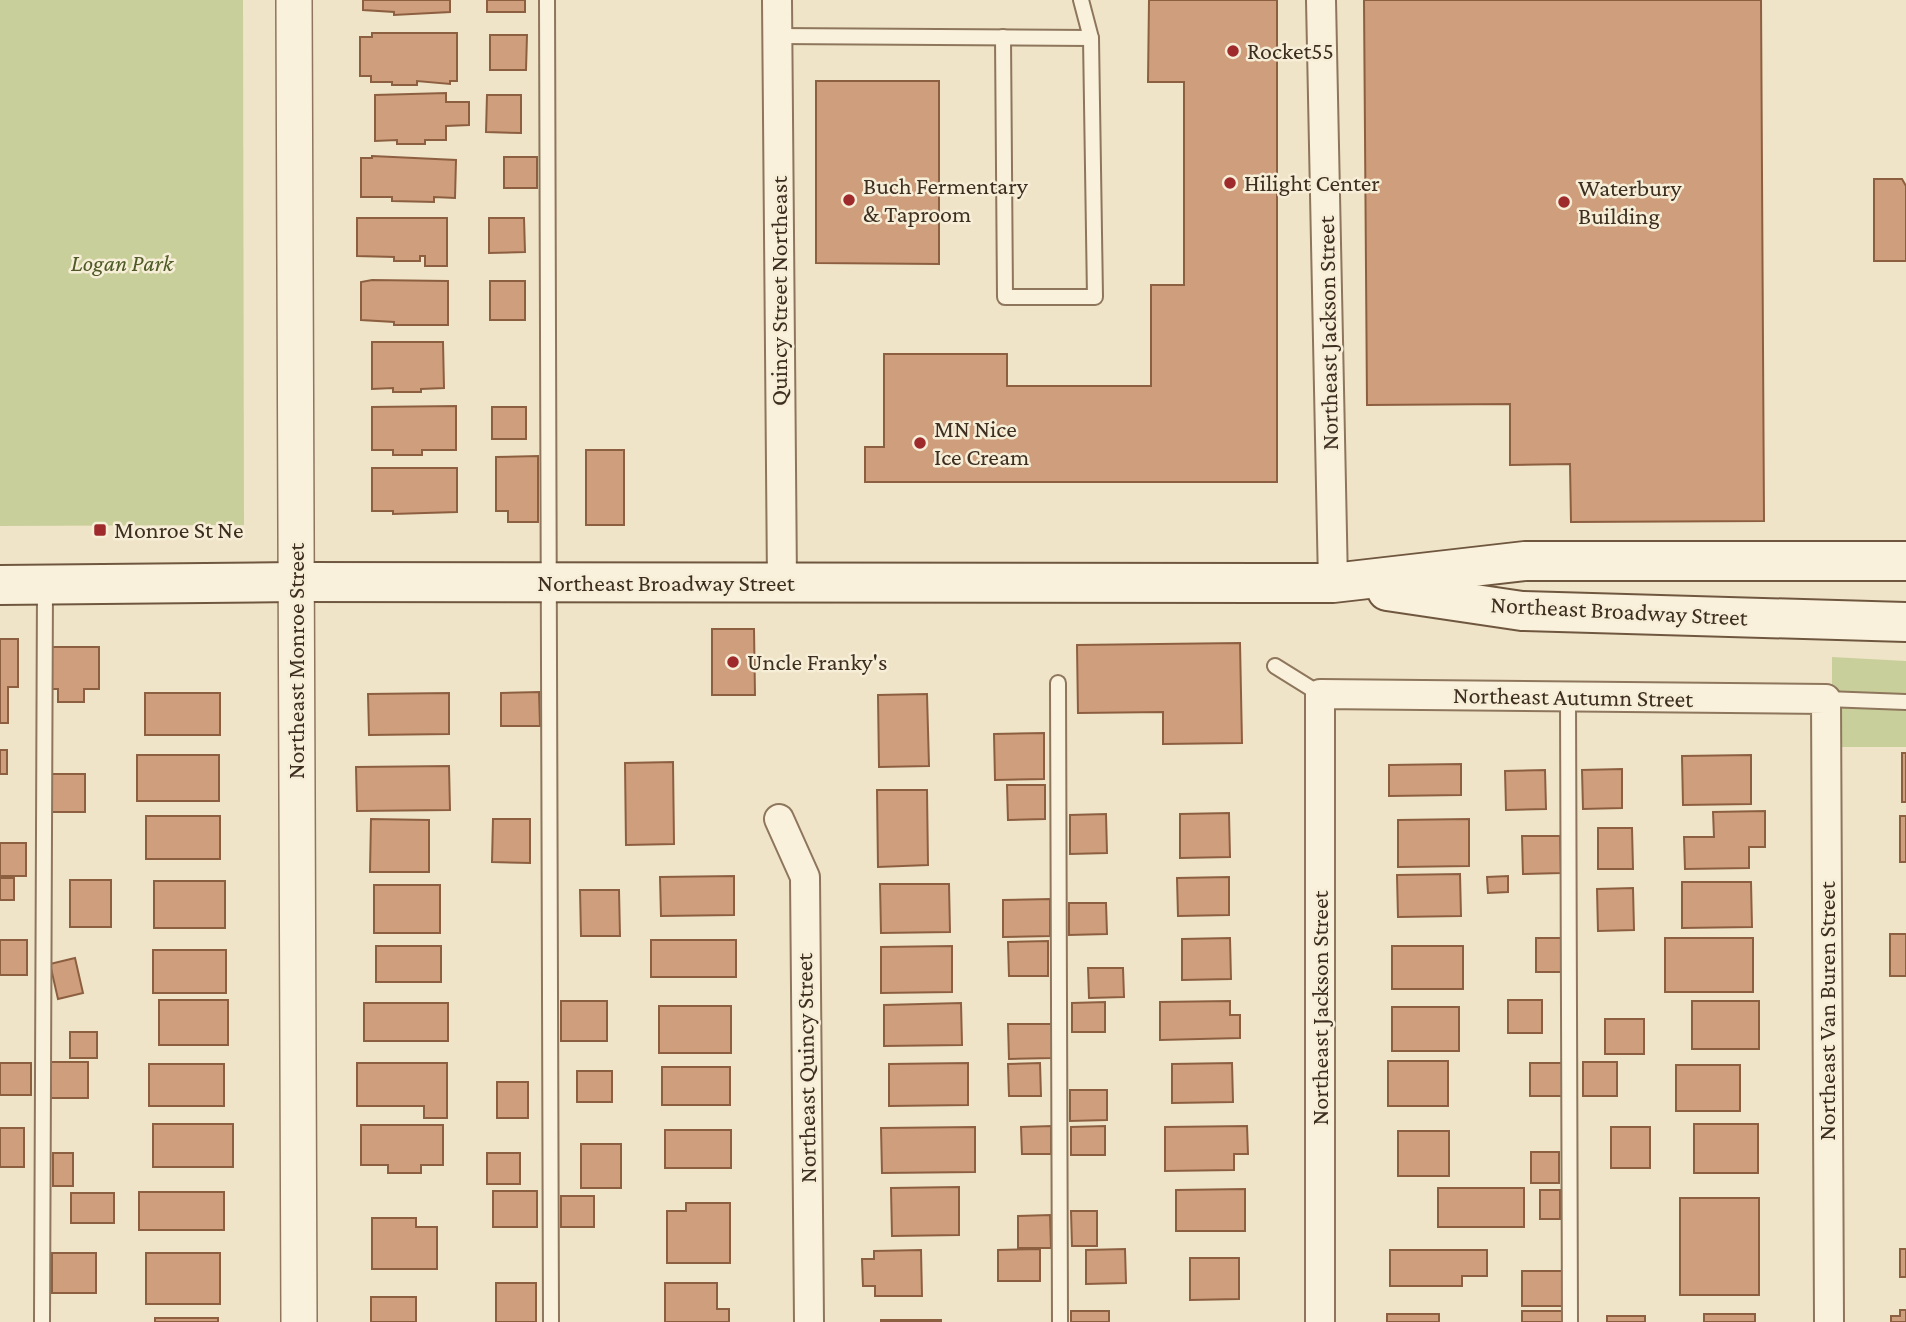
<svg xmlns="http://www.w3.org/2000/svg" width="1906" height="1322" viewBox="0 0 1906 1322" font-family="'Crimson Pro',serif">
<rect width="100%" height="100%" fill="#f0e4c8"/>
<g fill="#c9cf9b">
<polygon points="0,0 243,0 244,525 0,526"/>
<polygon points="1832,657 1906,661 1906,747 1832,747"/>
</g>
<g fill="#cf9f7d" stroke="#8d5f41" stroke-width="2">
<polygon points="363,0 450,0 450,12 394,15 394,12 363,10"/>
<rect x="487" y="0" width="38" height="12"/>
<polygon points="1149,0 1277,0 1277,482 865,482 865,447 884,447 884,354 1007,354 1007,386 1151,386 1151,285 1184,285 1184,82 1148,82"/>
<polygon points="1364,0 1761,0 1764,521 1571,522 1570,464 1510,465 1510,404 1367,405"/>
<polygon points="372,33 457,33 457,81 450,81 450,84 417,81 417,85 392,85 392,82 371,82 371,76 360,76 360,37 372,37"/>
<polygon points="490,35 527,35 526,70 490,70"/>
<polygon points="816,81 939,81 939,264 816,263"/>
<polygon points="446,93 446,102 469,102 469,125 446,126 446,140 425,140 425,144 397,144 397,140 375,141 375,95"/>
<polygon points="487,95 521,95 521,133 486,132"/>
<polygon points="372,156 456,160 455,198 434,197 434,202 392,201 392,197 361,197 361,158 372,158"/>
<rect x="504" y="157" width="33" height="31"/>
<polygon points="1874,179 1902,179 1906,186 1906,261 1874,261"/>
<polygon points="357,218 447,218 447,266 425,266 425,256 420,256 420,261 394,261 394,257 357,256"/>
<polygon points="489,218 524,218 525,252 489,253"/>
<polygon points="372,280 448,281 448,325 394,325 394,322 361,320 361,282"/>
<rect x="490" y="281" width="35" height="39"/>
<polygon points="372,342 443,342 444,388 421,389 421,392 393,392 393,388 372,389"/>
<polygon points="456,406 456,450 422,450 422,455 393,455 393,450 372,450 372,407"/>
<rect x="492" y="407" width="34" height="32"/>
<rect x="586" y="450" width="38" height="75"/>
<polygon points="538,456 538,522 508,522 508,511 496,511 496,457"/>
<polygon points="372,468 457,468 457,512 393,514 393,511 372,511"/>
<polygon points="712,629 754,629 755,695 712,695"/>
<polygon points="0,639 18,639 18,687 8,687 8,723 0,723"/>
<polygon points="1240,643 1242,743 1163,744 1163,712 1078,713 1077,645"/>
<polygon points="52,647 99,647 99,689 84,689 84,702 58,702 58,689 52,689"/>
<polygon points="539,692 540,726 501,726 501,693"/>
<rect x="145" y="693" width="75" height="42"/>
<polygon points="449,693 449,734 369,735 368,694"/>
<polygon points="927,694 929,766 879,767 878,695"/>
<polygon points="1044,733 1044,779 995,780 994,734"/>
<rect x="0" y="750" width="7" height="24"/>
<rect x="1902" y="753" width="4" height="49"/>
<rect x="137" y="755" width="82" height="46"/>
<polygon points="1751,755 1751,804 1683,805 1682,756"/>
<polygon points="673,762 674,844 626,845 625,763"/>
<polygon points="1461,764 1461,795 1389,796 1389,765"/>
<polygon points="449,766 450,810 357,811 356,767"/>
<polygon points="1622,769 1622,808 1583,809 1582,770"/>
<polygon points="1545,770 1546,809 1506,810 1505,771"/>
<rect x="51" y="774" width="34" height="38"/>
<polygon points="1007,785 1045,785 1045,819 1008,820"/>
<polygon points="877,790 927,790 928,865 878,867"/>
<polygon points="1765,811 1765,847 1749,847 1749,868 1685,869 1684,837 1714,837 1713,812"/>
<polygon points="1229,813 1230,857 1180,858 1180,814"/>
<polygon points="1106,814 1107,853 1070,854 1070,815"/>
<rect x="146" y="816" width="74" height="43"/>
<rect x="1900" y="816" width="6" height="46"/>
<polygon points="371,819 429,820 429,872 370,872"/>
<polygon points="493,819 530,819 530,863 492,862"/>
<polygon points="1469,819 1469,866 1398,867 1398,820"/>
<polygon points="1598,828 1632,828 1633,869 1598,869"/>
<polygon points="1522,836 1560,836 1561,873 1523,874"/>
<rect x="0" y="843" width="26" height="33"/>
<polygon points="1460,874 1461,916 1398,917 1397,875"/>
<polygon points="734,876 734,915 661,916 660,877"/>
<polygon points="1508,876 1508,892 1488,893 1487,877"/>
<polygon points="1229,877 1229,915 1178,916 1177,878"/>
<rect x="0" y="878" width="14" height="22"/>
<rect x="70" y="880" width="41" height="47"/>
<rect x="154" y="881" width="71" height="47"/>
<polygon points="1682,882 1751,882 1752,927 1682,928"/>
<polygon points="880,884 949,884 950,932 881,933"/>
<rect x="374" y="885" width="66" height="48"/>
<polygon points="1633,888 1634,930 1598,931 1597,889"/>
<polygon points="580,890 619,890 620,936 581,936"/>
<polygon points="1050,899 1050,936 1003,937 1003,900"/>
<polygon points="1069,903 1106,903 1107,934 1069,935"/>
<rect x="1890" y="934" width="16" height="42"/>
<polygon points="1230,938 1231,979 1182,980 1182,939"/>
<rect x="1536" y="938" width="26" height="34"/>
<rect x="1665" y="938" width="88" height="54"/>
<rect x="0" y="940" width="27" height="35"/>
<rect x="651" y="940" width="85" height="37"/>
<polygon points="1048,941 1048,976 1009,976 1008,942"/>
<rect x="376" y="946" width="65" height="36"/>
<polygon points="952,946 952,992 881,993 881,947"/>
<rect x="1392" y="946" width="71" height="43"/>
<rect x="153" y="950" width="73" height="43"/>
<polygon points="75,958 83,993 58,999 50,964"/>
<polygon points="1088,968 1123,968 1124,997 1089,998"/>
<rect x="159" y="1000" width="69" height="45"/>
<rect x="1508" y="1000" width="34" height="33"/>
<rect x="561" y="1001" width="46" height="40"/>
<polygon points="1230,1001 1230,1015 1240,1015 1240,1038 1160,1040 1160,1002"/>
<rect x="1692" y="1001" width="67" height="48"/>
<polygon points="1105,1002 1105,1032 1072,1032 1072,1003"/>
<rect x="364" y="1003" width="84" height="38"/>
<polygon points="961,1003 962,1045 884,1046 884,1005"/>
<rect x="659" y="1006" width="72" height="47"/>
<rect x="1392" y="1007" width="67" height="44"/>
<rect x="1605" y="1019" width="39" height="35"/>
<polygon points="1008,1024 1052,1024 1052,1058 1009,1059"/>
<rect x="70" y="1032" width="27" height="26"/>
<rect x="1388" y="1061" width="60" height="45"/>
<rect x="51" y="1062" width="37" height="36"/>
<rect x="1583" y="1062" width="34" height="34"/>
<rect x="0" y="1063" width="31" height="32"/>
<polygon points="357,1063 447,1063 447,1118 424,1118 424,1106 357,1106"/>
<polygon points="968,1063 968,1105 889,1106 889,1064"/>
<polygon points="1040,1063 1041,1096 1009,1096 1008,1064"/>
<polygon points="1232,1063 1233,1102 1172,1103 1172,1064"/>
<rect x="1530" y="1063" width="32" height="33"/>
<rect x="149" y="1064" width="75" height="42"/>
<rect x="1676" y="1065" width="64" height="46"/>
<rect x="662" y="1067" width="68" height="38"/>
<rect x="577" y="1071" width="35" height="31"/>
<rect x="497" y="1082" width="31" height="36"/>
<polygon points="1070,1090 1107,1090 1107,1120 1070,1121"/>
<rect x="153" y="1124" width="80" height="43"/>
<rect x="1694" y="1124" width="64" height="49"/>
<polygon points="361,1125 443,1125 443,1165 421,1165 421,1173 388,1173 388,1165 361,1165"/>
<polygon points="1051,1126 1051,1154 1022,1154 1021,1127"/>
<polygon points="1105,1126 1105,1155 1071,1155 1071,1127"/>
<polygon points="1247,1126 1248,1154 1234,1154 1234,1170 1165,1171 1165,1127"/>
<polygon points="975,1127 975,1172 882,1173 881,1128"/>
<rect x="1611" y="1127" width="39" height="41"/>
<rect x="0" y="1128" width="24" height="39"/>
<rect x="665" y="1130" width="66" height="38"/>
<rect x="1398" y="1131" width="51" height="45"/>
<rect x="581" y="1144" width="40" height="44"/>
<rect x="1531" y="1152" width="28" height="31"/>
<rect x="53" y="1153" width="20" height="33"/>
<rect x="487" y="1153" width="33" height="31"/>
<polygon points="959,1187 959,1235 892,1236 891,1188"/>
<rect x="1438" y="1188" width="86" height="39"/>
<polygon points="1245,1189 1245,1231 1176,1231 1176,1190"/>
<rect x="1540" y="1190" width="20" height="29"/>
<rect x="493" y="1191" width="44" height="36"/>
<rect x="139" y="1192" width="85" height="38"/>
<rect x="71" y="1193" width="43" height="30"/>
<rect x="561" y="1196" width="33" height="31"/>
<rect x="1680" y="1198" width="79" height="97"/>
<polygon points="686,1203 730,1203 730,1263 667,1263 667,1211 686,1211"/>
<polygon points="1071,1211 1097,1211 1097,1246 1072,1246"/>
<polygon points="1050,1215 1051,1248 1018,1248 1018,1216"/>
<polygon points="372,1218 416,1218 416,1227 437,1227 437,1269 372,1269"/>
<polygon points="1040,1249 1040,1281 998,1281 998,1250"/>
<polygon points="1125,1249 1126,1283 1086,1284 1086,1250"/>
<rect x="1900" y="1249" width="6" height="28"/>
<polygon points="921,1250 922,1296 875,1296 875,1286 863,1286 862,1259 874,1259 874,1251"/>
<polygon points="1390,1250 1487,1250 1487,1276 1462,1276 1462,1286 1390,1286"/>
<rect x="52" y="1253" width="44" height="40"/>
<rect x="146" y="1253" width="74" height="51"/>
<polygon points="1190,1258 1239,1258 1239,1299 1190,1300"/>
<rect x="1522" y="1271" width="40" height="35"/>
<rect x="496" y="1283" width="40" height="39"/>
<polygon points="665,1283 717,1283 717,1309 729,1309 729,1322 665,1322"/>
<rect x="371" y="1297" width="45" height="25"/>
<polygon points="1900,1310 1906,1310 1906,1322 1891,1322 1891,1316 1900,1316"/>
<rect x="1071" y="1311" width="38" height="11"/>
<rect x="1522" y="1311" width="40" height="11"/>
<rect x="1387" y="1314" width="52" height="8"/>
<rect x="1704" y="1314" width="51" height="8"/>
<rect x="1607" y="1316" width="38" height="6"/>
<rect x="155" y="1318" width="63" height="4"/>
<rect x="881" y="1320" width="60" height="2"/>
</g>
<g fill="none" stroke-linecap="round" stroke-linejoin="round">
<g stroke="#8d765c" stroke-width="18">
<g id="service">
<polyline points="547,0 551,1322"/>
<polyline points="777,36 1091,38 1081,0"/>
<polyline points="1003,37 1005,297 1095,297 1091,38"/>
<polyline points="1275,666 1320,694"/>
<polyline points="1058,683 1060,1322"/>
<polyline points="1568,697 1570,1322"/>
<polyline points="1826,699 1906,702"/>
<polyline points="42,1322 45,587"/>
</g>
</g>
<g stroke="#8d765c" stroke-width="32">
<g id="minor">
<polyline points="777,0 782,583"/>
<polyline points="1321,0 1333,583"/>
<polyline points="779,819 805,877 809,1322"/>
<polyline points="1320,1322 1320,694 1826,699 1829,1322"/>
</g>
</g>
<g stroke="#8d765c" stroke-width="38">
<polyline id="tertiary" points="294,0 299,1322"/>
</g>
<g stroke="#6f573f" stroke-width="42">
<g id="secondary">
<polyline points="0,585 295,582 1333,583 1525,561 1906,561"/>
<polyline points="1387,591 1522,611 1906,622"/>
</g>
</g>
<use href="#service" stroke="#faf1dc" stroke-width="14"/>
<use href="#minor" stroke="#faf1dc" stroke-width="28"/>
<use href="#tertiary" stroke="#faf1dc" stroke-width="35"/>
<use href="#secondary" stroke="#faf1dc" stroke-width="38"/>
</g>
<g fill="#9e2a2b" stroke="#f7eed8" stroke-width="2.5">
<circle cx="1233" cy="51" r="7"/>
<circle cx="1230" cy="183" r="7"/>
<circle cx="849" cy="200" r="7"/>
<circle cx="1564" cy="202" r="7"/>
<circle cx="920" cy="443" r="7"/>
<rect x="93" y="523" width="14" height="14" rx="3.5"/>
<circle cx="733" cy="662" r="7"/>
</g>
<g text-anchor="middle" stroke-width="5" stroke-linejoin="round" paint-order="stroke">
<g font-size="24" fill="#3d2e20" stroke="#f7eed8" text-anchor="start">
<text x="1247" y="59">Rocket55</text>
<text x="1244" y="191">Hilight Center</text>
<text x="863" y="194">Buch Fermentary<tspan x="863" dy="28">&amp; Taproom</tspan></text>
<text x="1578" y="196">Waterbury<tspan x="1578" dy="28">Building</tspan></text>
<text x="934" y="437">MN Nice<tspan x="934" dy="28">Ice Cream</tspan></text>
<text x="114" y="538">Monroe St Ne</text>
<text x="747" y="670">Uncle Franky's</text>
</g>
<g font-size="24" font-style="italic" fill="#4d5a26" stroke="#f7eed8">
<text x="122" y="271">Logan Park</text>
</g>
<g font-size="24" fill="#3d2e20" stroke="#f7eed8">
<text transform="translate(779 291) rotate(-90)" y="8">Quincy Street Northeast</text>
<text transform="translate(1328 333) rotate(-91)" y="8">Northeast Jackson Street</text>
<text x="666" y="591">Northeast Broadway Street</text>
<text transform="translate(1619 611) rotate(3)" y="8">Northeast Broadway Street</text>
<text transform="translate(296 661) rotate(-90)" y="8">Northeast Monroe Street</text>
<text transform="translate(1573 697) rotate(1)" y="8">Northeast Autumn Street</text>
<text transform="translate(1320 1008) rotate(-90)" y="8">Northeast Jackson Street</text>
<text transform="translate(1827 1011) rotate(-90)" y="8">Northeast Van Buren Street</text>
<text transform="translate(806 1068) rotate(-91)" y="8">Northeast Quincy Street</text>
</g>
</g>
</svg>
